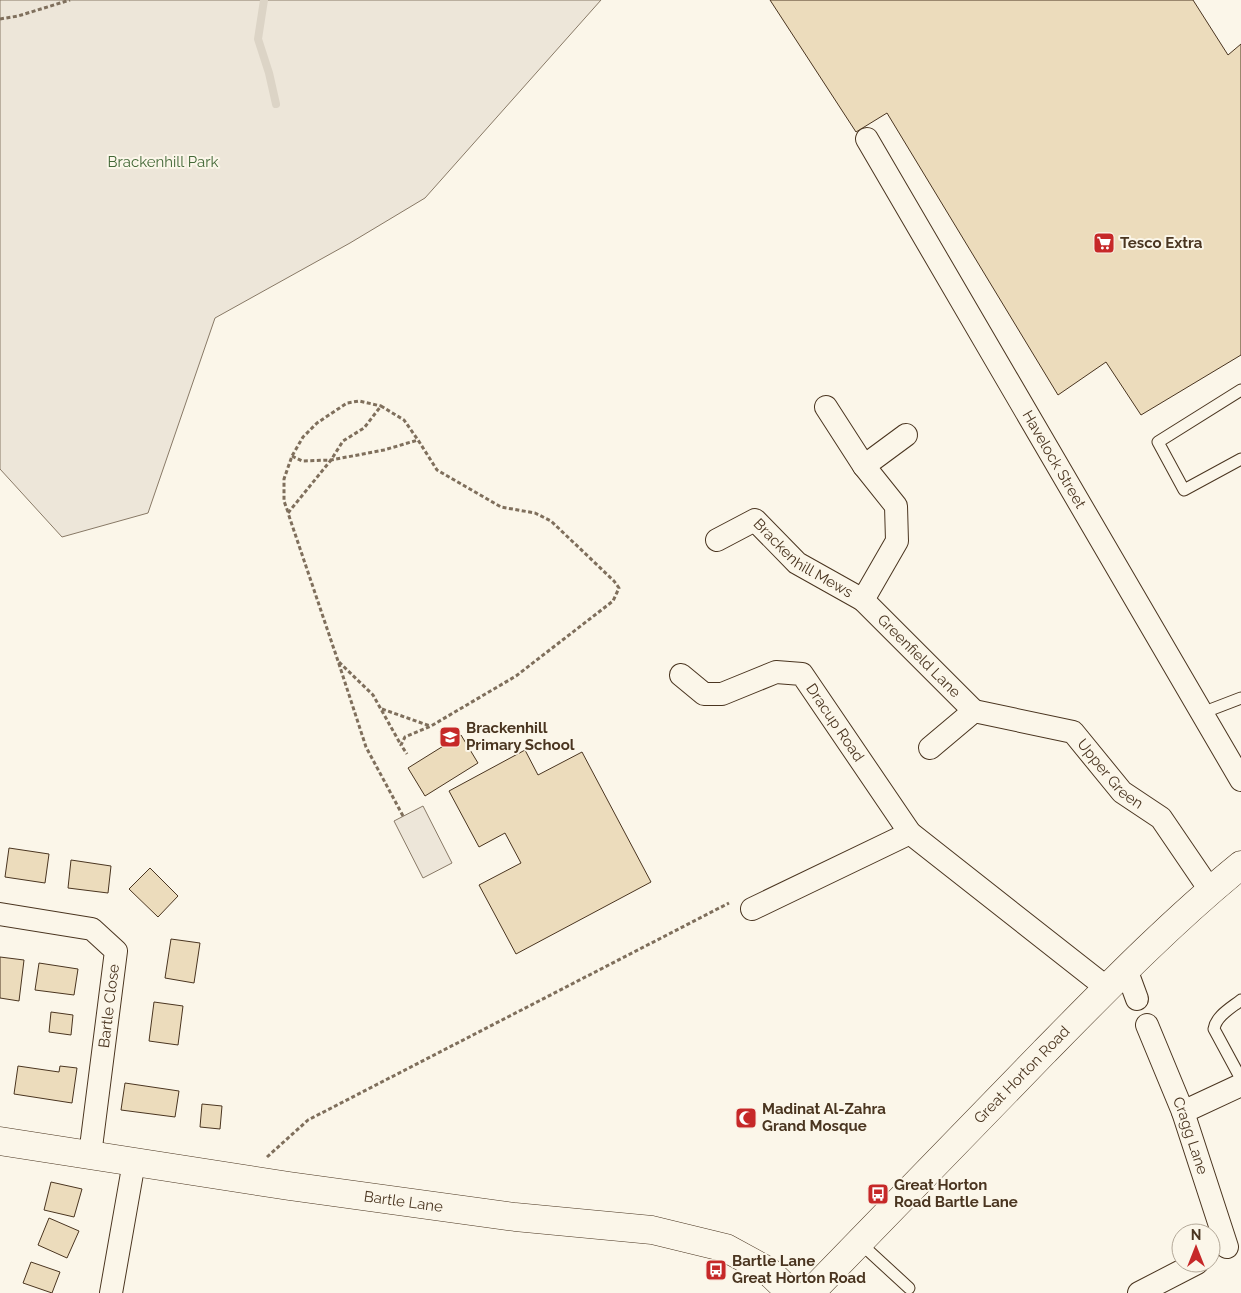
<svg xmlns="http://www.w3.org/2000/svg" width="1241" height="1293" viewBox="0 0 1241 1293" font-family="Raleway,sans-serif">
<rect width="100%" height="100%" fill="#fbf6e9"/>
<g fill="#ede6d9" stroke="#887966">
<polygon points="0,0 601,0 425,198 350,243 215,318 148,513 62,537 0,469"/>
<polygon points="423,806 452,863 423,878 394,821"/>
</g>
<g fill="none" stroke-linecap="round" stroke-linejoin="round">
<polyline stroke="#dcd4c6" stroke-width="8" points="264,0 258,39 269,73 276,104"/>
</g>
<g fill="#ecdcbc" stroke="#4a3520">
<polygon points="770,0 1193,0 1228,55 1241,44 1241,355 1141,415 1106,362 1058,395 887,113 856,132"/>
<polygon points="461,735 478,763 425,796 408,768"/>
<polygon points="525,750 538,775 582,752 651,882 516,954 479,885 521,863 505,833 479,847 449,791"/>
<polygon points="9,848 49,854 45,883 5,877"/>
<polygon points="71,860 111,866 108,893 68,888"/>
<polygon points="150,868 178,896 158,917 129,889"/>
<polygon points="171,939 200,943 194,983 165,978"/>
<polygon points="0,957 24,960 19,1001 0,998"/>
<polygon points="39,963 78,969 74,995 35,990"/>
<polygon points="154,1002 183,1006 178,1045 149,1041"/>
<polygon points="51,1012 73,1015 71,1035 49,1032"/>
<polygon points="18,1066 59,1072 60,1066 77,1068 72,1103 14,1094"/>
<polygon points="125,1083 179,1091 175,1117 121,1110"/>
<polygon points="202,1104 222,1106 220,1129 200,1127"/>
<polygon points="51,1182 82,1189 74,1217 44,1210"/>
<polygon points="49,1218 79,1231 67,1258 38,1245"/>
<polygon points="31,1262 60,1272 52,1293 23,1283"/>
</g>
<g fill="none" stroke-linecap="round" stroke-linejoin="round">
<g stroke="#4a3520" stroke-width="13">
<g id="service">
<polyline points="1241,390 1158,442 1184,490 1241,459"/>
<polyline points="1202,713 1241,698"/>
<path d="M1241,1000C1231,1008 1216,1016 1214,1029L1241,1079"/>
<polyline points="859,1242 909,1288"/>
</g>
</g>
<g stroke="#4a3520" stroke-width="24">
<g id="minor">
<path id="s1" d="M867,139L1241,780"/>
<polyline points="826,407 864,466 896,506 897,541 863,600"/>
<polyline points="864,466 906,435"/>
<path id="s2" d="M717,540L755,520L797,563L863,600L974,711"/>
<path id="s3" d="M681,675L704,694H722L776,672L802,674L910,833L1107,988"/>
<path id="s4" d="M930,748L974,711L1073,732L1122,792L1161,818L1210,890"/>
<polyline points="752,909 910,833"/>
<polyline points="0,914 92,929 116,951 90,1155"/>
<polyline points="1126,969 1137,999"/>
<path id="s5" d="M1147,1025L1183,1112L1227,1247"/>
<polyline points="1183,1112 1241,1085"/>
<polyline points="111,1293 134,1162"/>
<polyline points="1139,1293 1197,1263"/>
</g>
</g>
<g stroke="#4a3520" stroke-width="29">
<g id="tertiary">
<path id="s6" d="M0,1141L289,1186L515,1217L652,1230L726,1248L768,1271L791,1293"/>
</g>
</g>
<g stroke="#4a3520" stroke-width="29">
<g id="primary">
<path id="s7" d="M810,1293C888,1212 966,1132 1044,1052C1108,987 1171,922 1241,865"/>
</g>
</g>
<g stroke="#7f6f5c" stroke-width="3" stroke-dasharray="4 2.5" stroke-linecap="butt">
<polyline points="0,19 18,16 70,0"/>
<polyline points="292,456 302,461 331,460 384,450 418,440"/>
<polyline points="288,512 284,501 284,479 292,456 303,437 317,423 347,403 359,401 381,406"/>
<polyline points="339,662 373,695 401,745"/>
<polyline points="382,709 430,726"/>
<polyline points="403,816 366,747 338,661 288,513 331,460 343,441 364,428 381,406 404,420 418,440 437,470 501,507 535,513 551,521 614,581 619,588 613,601 516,676 431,726 405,737 401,745 407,754"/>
<polyline points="267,1157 308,1120 729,903"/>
</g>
<use href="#service" stroke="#fbf6e9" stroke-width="11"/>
<use href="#minor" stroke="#fbf6e9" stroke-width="22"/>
<use href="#tertiary" stroke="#fbf6e9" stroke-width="28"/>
<use href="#primary" stroke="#fbf6e9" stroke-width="28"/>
</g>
<defs>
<g id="supermarket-square" transform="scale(1.125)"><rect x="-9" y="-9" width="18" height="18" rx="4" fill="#c62828" stroke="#fbf6e9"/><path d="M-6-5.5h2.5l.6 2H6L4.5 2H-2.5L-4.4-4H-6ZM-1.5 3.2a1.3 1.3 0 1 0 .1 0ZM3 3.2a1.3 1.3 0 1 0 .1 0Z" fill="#fff"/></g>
<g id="school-square" transform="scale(1.125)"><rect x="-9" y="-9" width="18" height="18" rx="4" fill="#c62828" stroke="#fbf6e9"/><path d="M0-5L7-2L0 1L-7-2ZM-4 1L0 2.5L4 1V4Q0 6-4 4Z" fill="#fff"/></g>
<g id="mosque-square" transform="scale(1.125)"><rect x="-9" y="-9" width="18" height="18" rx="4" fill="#c62828" stroke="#fbf6e9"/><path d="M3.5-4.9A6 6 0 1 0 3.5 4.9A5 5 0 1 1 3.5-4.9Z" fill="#fff"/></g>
<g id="bus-square" transform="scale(1.125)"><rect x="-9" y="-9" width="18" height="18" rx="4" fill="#c62828" stroke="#fbf6e9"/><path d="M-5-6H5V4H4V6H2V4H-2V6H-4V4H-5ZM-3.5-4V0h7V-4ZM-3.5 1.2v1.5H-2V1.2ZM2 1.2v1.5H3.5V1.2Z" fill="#fff"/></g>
</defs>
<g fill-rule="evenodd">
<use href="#supermarket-square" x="1104" y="243"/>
<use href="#school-square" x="450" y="737"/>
<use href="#mosque-square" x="746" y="1118"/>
<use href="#bus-square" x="878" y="1194"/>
<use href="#bus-square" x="716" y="1270"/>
</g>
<g text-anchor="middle" stroke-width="4" stroke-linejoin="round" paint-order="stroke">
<g font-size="15" fill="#436837" stroke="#fbf6e9">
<text x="163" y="167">Brackenhill Park</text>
</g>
<g font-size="15" font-weight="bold" fill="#4a3520" stroke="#fbf6e9" text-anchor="start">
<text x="1120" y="248">Tesco Extra</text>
<text x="466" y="733">Brackenhill<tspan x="466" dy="17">Primary School</tspan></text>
<text x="762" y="1114">Madinat Al-Zahra<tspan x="762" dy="17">Grand Mosque</tspan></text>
<text x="894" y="1190">Great Horton<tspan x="894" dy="17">Road Bartle Lane</tspan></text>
<text x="732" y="1266">Bartle Lane<tspan x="732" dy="17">Great Horton Road</tspan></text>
</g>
<g font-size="15" fill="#4a3520" stroke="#fbf6e9">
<text dy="5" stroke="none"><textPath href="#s1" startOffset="371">Havelock Street</textPath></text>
<text dy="5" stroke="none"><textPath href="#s2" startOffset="105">Brackenhill Mews</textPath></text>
<text dy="5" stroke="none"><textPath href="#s2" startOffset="258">Greenfield Lane</textPath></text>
<text dy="5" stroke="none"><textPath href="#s3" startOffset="191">Dracup Road</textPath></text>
<text dy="5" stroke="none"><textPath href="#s4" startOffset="215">Upper Green</textPath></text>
<text transform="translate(109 1006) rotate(-83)" y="5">Bartle Close</text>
<text dy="5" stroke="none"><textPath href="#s7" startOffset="304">Great Horton Road</textPath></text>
<text dy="5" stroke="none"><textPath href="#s5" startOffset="119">Cragg Lane</textPath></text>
<text dy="5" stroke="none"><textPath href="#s6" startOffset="408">Bartle Lane</textPath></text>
</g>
</g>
<g transform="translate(1196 1248)"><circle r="24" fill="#fbf6e9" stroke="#b4a999"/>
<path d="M0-4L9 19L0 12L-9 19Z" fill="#c62828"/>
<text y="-8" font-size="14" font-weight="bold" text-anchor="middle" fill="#4a3520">N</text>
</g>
</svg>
